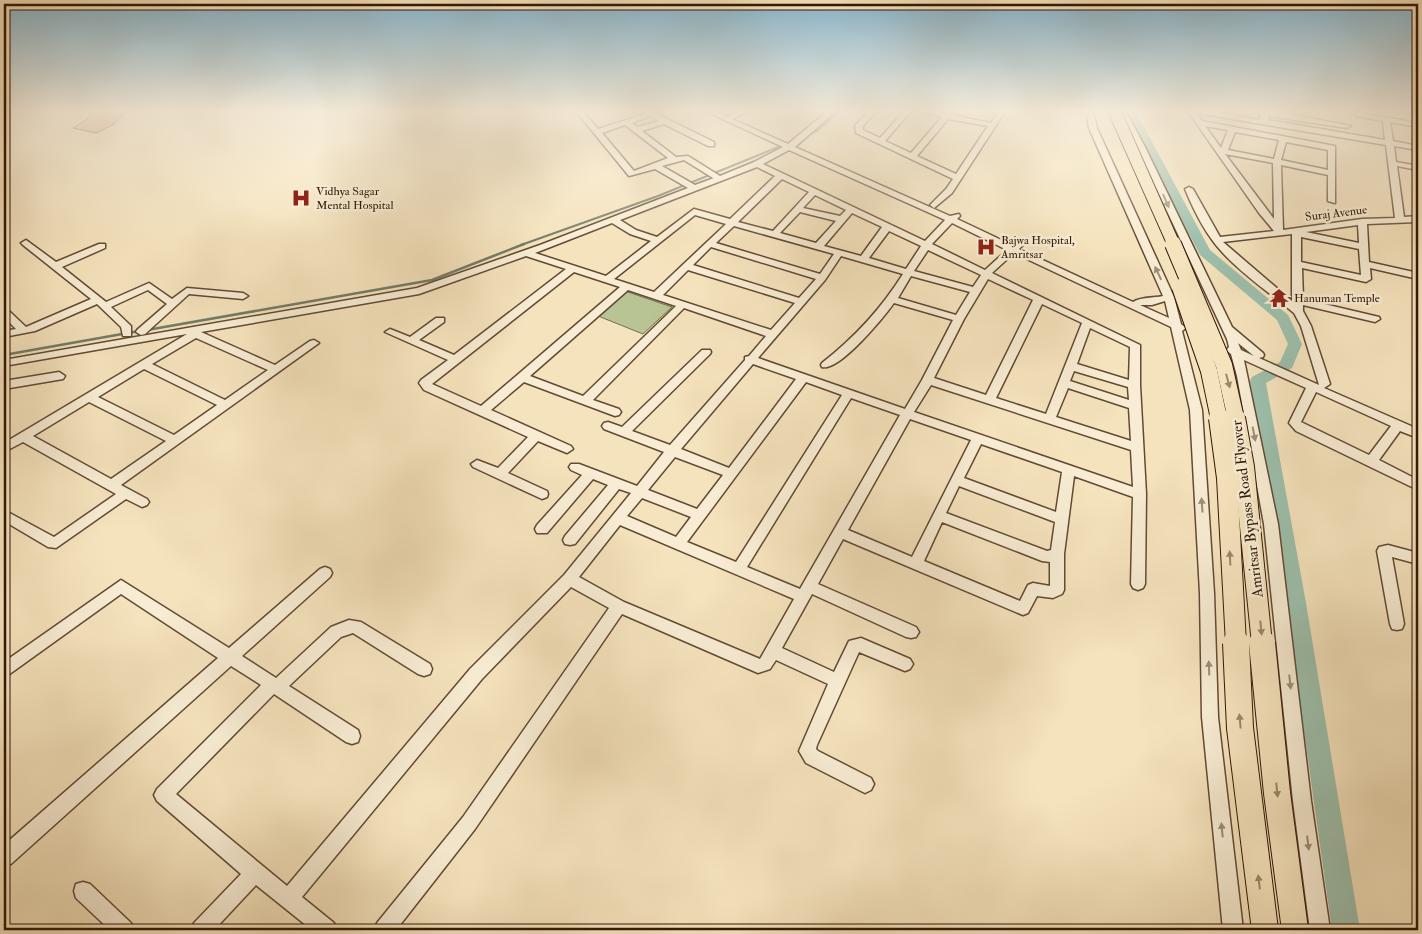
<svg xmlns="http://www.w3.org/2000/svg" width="1422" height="934" viewBox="0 0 1422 934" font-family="'IM FELL Double Pica',serif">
<rect width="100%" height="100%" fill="#f5e3bd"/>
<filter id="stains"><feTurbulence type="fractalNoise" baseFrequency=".004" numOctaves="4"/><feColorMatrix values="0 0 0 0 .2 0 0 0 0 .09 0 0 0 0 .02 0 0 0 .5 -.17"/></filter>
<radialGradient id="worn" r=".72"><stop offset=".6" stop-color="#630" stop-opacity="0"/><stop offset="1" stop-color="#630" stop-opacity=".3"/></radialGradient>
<polygon fill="#b8c493" stroke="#746e4c" points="622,290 672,307 643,334 593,314"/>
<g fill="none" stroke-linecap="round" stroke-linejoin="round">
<g stroke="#727c69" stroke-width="2">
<polyline points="806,136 817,131 841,110"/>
<polyline points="521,245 658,196 793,141"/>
</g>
<g stroke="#727c69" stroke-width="2.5">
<polyline points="147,330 432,280 524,244"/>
<polyline points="4,355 139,331"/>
</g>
<polygon fill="#9dbfac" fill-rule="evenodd" points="1125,110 1135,110 1210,250 1288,315 1302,344 1292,368 1266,383 1306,603 1360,930 1332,930 1286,603 1250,381 1252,377 1280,362 1288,344 1277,320 1200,255"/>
</g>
<polygon fill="#e59f86" stroke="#311705" points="94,110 128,110 114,124 96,133 73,128 89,118"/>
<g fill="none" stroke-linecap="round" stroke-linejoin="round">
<g stroke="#624a33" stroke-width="3">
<g id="minor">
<path d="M575,110H582L598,129L645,114L640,110H649L714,142V146H708L664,124L642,131L676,157L688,156L720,176L754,162L783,147L703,110H712L727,117L741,110H750L732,119L788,144L829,110H837L795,147L950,216L959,214L960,216L957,219L1012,245L1021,243L1023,245L1019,249L1133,302C1140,297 1154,298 1163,296L1089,128L1086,110H1093L1097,128L1174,297L1181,324L1186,328L1182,331L1202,410L1214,593L1218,717L1243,930H1223L1202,717L1200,593L1190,410L1171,327L1014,253L992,273L1140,345V385L1146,494L1145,584L1143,588L1138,590L1133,588L1131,584L1133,497L1074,476L1064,554V590L1062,594L1053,598L1037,596L1028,613L1023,615L843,539L818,584L916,627L919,632L916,637L911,638L906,637L812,594L782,648L834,672L849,641L861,638L910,659L913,664L910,669L905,671L859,652L817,745L816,749L818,751L871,778L874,784L871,790L865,793L859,790L806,763L799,751L828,684L776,660L770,669L758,673L622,614L475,829L396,930H374L377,923L463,817L609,608L571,587L482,679L302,897L334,923L337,930H312L256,885L214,930H191L194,923L241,874L157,801L154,795L157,789L261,685L231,666L11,864L4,866V845L218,658L121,594L4,678V662L121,580L229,648L320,569L325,567L330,569L332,573L330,577L242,656L276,678L331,627L349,620L361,622L430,664L432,669L430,674L424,676L418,674L353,633L341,637L289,686L358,730L360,736L358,742L352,744L346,742L274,694L176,794L287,886L470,669L564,575L631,493L619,489L575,544L570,545L565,544L563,540L565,536L608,485L593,479L547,533H537L535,529L537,525L582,475L571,470L569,467L571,464H579L637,486L664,452L604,429L602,426L604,423L608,422L622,427L702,350H710L711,352L710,354L632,431L670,445L745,360V357L749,356L766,336L684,308L593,400L619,409L621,412L619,415L615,416L524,382L491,410L571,446L573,449L567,453L538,441L508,473L547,491L548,494L547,497L542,499L473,467L471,464L477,460L498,468L528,437L424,390L419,383L421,380L448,360L385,332L390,329L410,337L436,318H444V322L419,340L454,355L566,269L526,256L419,294L201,332L275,365L310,341L314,340L319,343L121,485L147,499L149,502L147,505L142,507L126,499L56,548L48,547L4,521V510L54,537L116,494L23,442L4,452V443L187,334L4,366V360L417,288L540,245L688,188L655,169L629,176ZM650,116L659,121L637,127L632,123ZM625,125L668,158L634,171L602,133ZM789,150L923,210L945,220L925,241L763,164ZM684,160L713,178H714L695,185L662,166ZM757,167L775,176L730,219L694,209L657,237L636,230L620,220ZM782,179L809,192L773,231L738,222ZM815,195L846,210L840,216L803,208ZM800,212L836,221L816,243L780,233ZM852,213L882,227L861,256L824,246ZM695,215L726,224L654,292L614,279ZM612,223L630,234L651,241L606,276L535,253ZM952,223L1007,250L985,270L932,244ZM734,226L834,254L820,274L716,243ZM889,231L921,246L906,269L869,258ZM711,247L816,279L799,298L693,265ZM928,250L981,275L973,287L914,271ZM841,256L903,274C881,309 855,337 822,363L821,365L822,367C839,372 884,317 894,303L953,320L922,380L905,409L758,358L825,280ZM688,270L795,303L771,330L663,295ZM574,272L620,287L481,406L432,384ZM911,276L970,292L956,315L898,298ZM988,279L1033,300L986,395L934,378L964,319ZM628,290L676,306L583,396L530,376ZM1165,301L1169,318L1140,305H1152ZM1042,304L1082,323L1046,414L996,398ZM1090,328L1130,347L1129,380L1077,364ZM196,338L268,370L225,400L152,364ZM753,364L796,379L729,468L681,449ZM144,369L217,405L174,435L98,397ZM1074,371L1128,387L1129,400L1070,381ZM806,382L842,395L736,562L687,542ZM931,385L1131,450L1133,487L914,412ZM1068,388L1129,408L1131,441L1056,417ZM851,398L900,415L800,589L747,567ZM89,402L166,441L111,479L33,436ZM910,419L971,440L912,557L848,530ZM981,444L1062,472L1056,512L964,478ZM675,457L723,475L697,509L648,490ZM959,486L1055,522L1051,550L1047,551L946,513ZM642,498L691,517L676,537L627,516ZM942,522L1042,561L1050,562V586L1033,583L1028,585L1020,601L924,561ZM620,525L794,599L760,659L624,602L579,577Z"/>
<path d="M870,110H877L863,126V130L880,138L905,110H912L885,141L911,153L942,117L913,110H928L945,114L951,110L954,112L951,115L991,123L999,110H1006L952,193L934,208L930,205L946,189L953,179L856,133L855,126ZM948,119L988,126L956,174L917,156Z"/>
<path d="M1118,110H1125L1145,147L1232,327L1263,353L1264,355L1263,357L1259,358L1319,385L1301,326L1294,313C1270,293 1243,275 1222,252C1206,235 1194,211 1185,189L1189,187L1193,189L1220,237L1274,231L1259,213L1187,110H1205L1259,120L1262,110H1269L1351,126L1347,128L1269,116L1268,120L1385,140L1383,121L1356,116V112L1418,123V127L1390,122L1393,141L1418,146V150L1394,146L1396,162L1418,166V170L1397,166L1404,217L1418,216V222L1367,224L1369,262L1418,273V279L1370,268L1371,279L1366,282L1302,268L1303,299L1379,317L1380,319L1375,322L1303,305V311L1311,326L1330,384L1324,388L1418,429V438L1400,431L1379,460L1418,480V490L1296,431L1289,423L1306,388L1244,360L1278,524L1311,801L1330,930H1310L1293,801L1264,524L1237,376L1231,354L1226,350L1229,347L1227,339L1137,147ZM1196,113L1386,145L1395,218L1362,219L1283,230L1281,165L1328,175V201L1335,203V146L1202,121ZM1205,126L1228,130L1221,148ZM1235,132L1279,140L1274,159L1228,150ZM1286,142L1328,150V170L1281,160ZM1225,154L1273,163L1274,219ZM1358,225L1359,243L1306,232ZM1292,234V301L1223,242ZM1301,237L1359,249L1361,275L1301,262ZM1238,343L1254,356L1241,350ZM1316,392L1391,426L1369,455L1301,422Z"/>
<polygon points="1409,110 1418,112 1418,116 1398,111"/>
<polygon points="26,240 56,262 99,244 105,244 105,248 62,267 106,302 149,283 172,299 187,288 243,293 248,296 243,299 189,294 145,334 141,335 136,332 137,330 167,304 148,290 111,307 131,326 131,336 123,336 121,327 97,304 35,331 4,337 4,331 16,329 4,317 4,309 8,310 26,327 91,299 23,245 21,243"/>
<polygon points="59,372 65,376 63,379 4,389 4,381"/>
<polygon points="1388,545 1418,553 1418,564 1392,557 1404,624 1402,629 1397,630 1392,629 1390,624 1377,551 1379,547"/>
<polygon points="83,882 90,884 131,923 134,930 110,930 76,898 74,891 76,884"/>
</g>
</g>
<use href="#minor" fill="#f8edd4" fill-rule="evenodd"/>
<g stroke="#311705" stroke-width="14" stroke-linecap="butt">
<polyline id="highway-bridge-far3" points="1114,110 1174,245"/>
</g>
<g stroke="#311705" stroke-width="18" stroke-linecap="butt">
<g id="highway-bridge-far2">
<polyline points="1173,244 1224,365 1236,419"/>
<polyline points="1180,287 1209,371 1219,419"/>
</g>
</g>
<g stroke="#311705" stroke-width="22" stroke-linecap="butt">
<g id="highway-bridge-far1">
<polyline points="1219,418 1227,478 1236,644"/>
<polyline points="1235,418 1244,467 1262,644"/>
</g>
</g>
<g stroke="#311705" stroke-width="28" stroke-linecap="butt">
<g id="highway-bridge">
<polyline points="1236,643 1240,728 1265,930"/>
<polyline points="1262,643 1277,793 1295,930"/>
</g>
</g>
<use href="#highway-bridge-far3" stroke="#f5e3bd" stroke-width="12"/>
<use href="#highway-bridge-far2" stroke="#f5e3bd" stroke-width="16"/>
<use href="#highway-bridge-far1" stroke="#f5e3bd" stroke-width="20"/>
<use href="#highway-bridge" stroke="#f5e3bd" stroke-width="26"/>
</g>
<defs><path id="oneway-solid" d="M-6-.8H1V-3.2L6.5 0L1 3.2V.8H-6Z" transform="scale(1.25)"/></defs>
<g fill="#9e8d77">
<use href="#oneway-solid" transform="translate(1166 201) rotate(66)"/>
<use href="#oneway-solid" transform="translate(1158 273) rotate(-115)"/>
<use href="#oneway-solid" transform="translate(1254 434) rotate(79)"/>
<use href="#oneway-solid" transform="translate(1202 505) rotate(-94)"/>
<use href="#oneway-solid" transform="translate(1209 668) rotate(-92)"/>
<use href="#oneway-solid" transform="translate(1290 682) rotate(84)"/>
<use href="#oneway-solid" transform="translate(1222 830) rotate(-96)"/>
<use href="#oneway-solid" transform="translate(1308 843) rotate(83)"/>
</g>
<g fill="#9d876a">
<use href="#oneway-solid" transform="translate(1228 381) rotate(75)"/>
<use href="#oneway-solid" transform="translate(1230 558) rotate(-93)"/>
<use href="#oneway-solid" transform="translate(1261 628) rotate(84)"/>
<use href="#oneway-solid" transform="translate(1240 721) rotate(-95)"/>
<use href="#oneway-solid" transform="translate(1277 790) rotate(84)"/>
<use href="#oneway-solid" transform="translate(1259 882) rotate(-97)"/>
</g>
<linearGradient id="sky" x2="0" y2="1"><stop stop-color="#8ab8d0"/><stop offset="0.46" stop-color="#faf2e1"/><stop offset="1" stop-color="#faf2e1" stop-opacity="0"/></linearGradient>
<rect width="1422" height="241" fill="url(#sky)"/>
<defs>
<g id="hospital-bare" transform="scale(1.5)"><path d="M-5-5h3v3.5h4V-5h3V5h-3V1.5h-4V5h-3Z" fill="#8f2418" stroke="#f8edd4" stroke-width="2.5" paint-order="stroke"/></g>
<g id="temple-bare" transform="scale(1.5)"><path d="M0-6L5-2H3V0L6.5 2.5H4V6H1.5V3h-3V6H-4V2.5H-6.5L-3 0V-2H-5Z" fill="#8f2418" stroke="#f8edd4" stroke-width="2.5" paint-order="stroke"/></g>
</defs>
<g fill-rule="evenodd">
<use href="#hospital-bare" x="301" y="198"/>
<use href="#hospital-bare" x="986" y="247"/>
<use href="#temple-bare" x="1279" y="298"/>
</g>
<g text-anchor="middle" stroke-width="5" stroke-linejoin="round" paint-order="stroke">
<g font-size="12" fill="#311705" stroke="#f8edd4" text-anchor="start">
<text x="316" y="195">Vidhya Sagar<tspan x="316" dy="14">Mental Hospital</tspan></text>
<text x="1001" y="244">Bajwa Hospital,<tspan x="1001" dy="14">Amritsar</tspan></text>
<text x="1294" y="302">Hanuman Temple</text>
</g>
<g font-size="12" fill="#311705" stroke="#f8edd4">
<text transform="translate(1336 213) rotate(-7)" y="4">Suraj Avenue</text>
</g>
<g font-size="15" fill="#311705" stroke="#f8edd4">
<text transform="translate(1247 509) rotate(-97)" y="5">Amritsar Bypass Road Flyover</text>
</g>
</g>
<rect width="1422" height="934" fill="none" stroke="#f5e3bd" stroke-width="20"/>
<rect x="5" y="5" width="1412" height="924" fill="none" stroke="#311705" stroke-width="2.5"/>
<rect x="10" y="10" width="1402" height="914" fill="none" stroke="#311705"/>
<rect width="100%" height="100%" filter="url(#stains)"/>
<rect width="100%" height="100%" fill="url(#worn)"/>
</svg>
